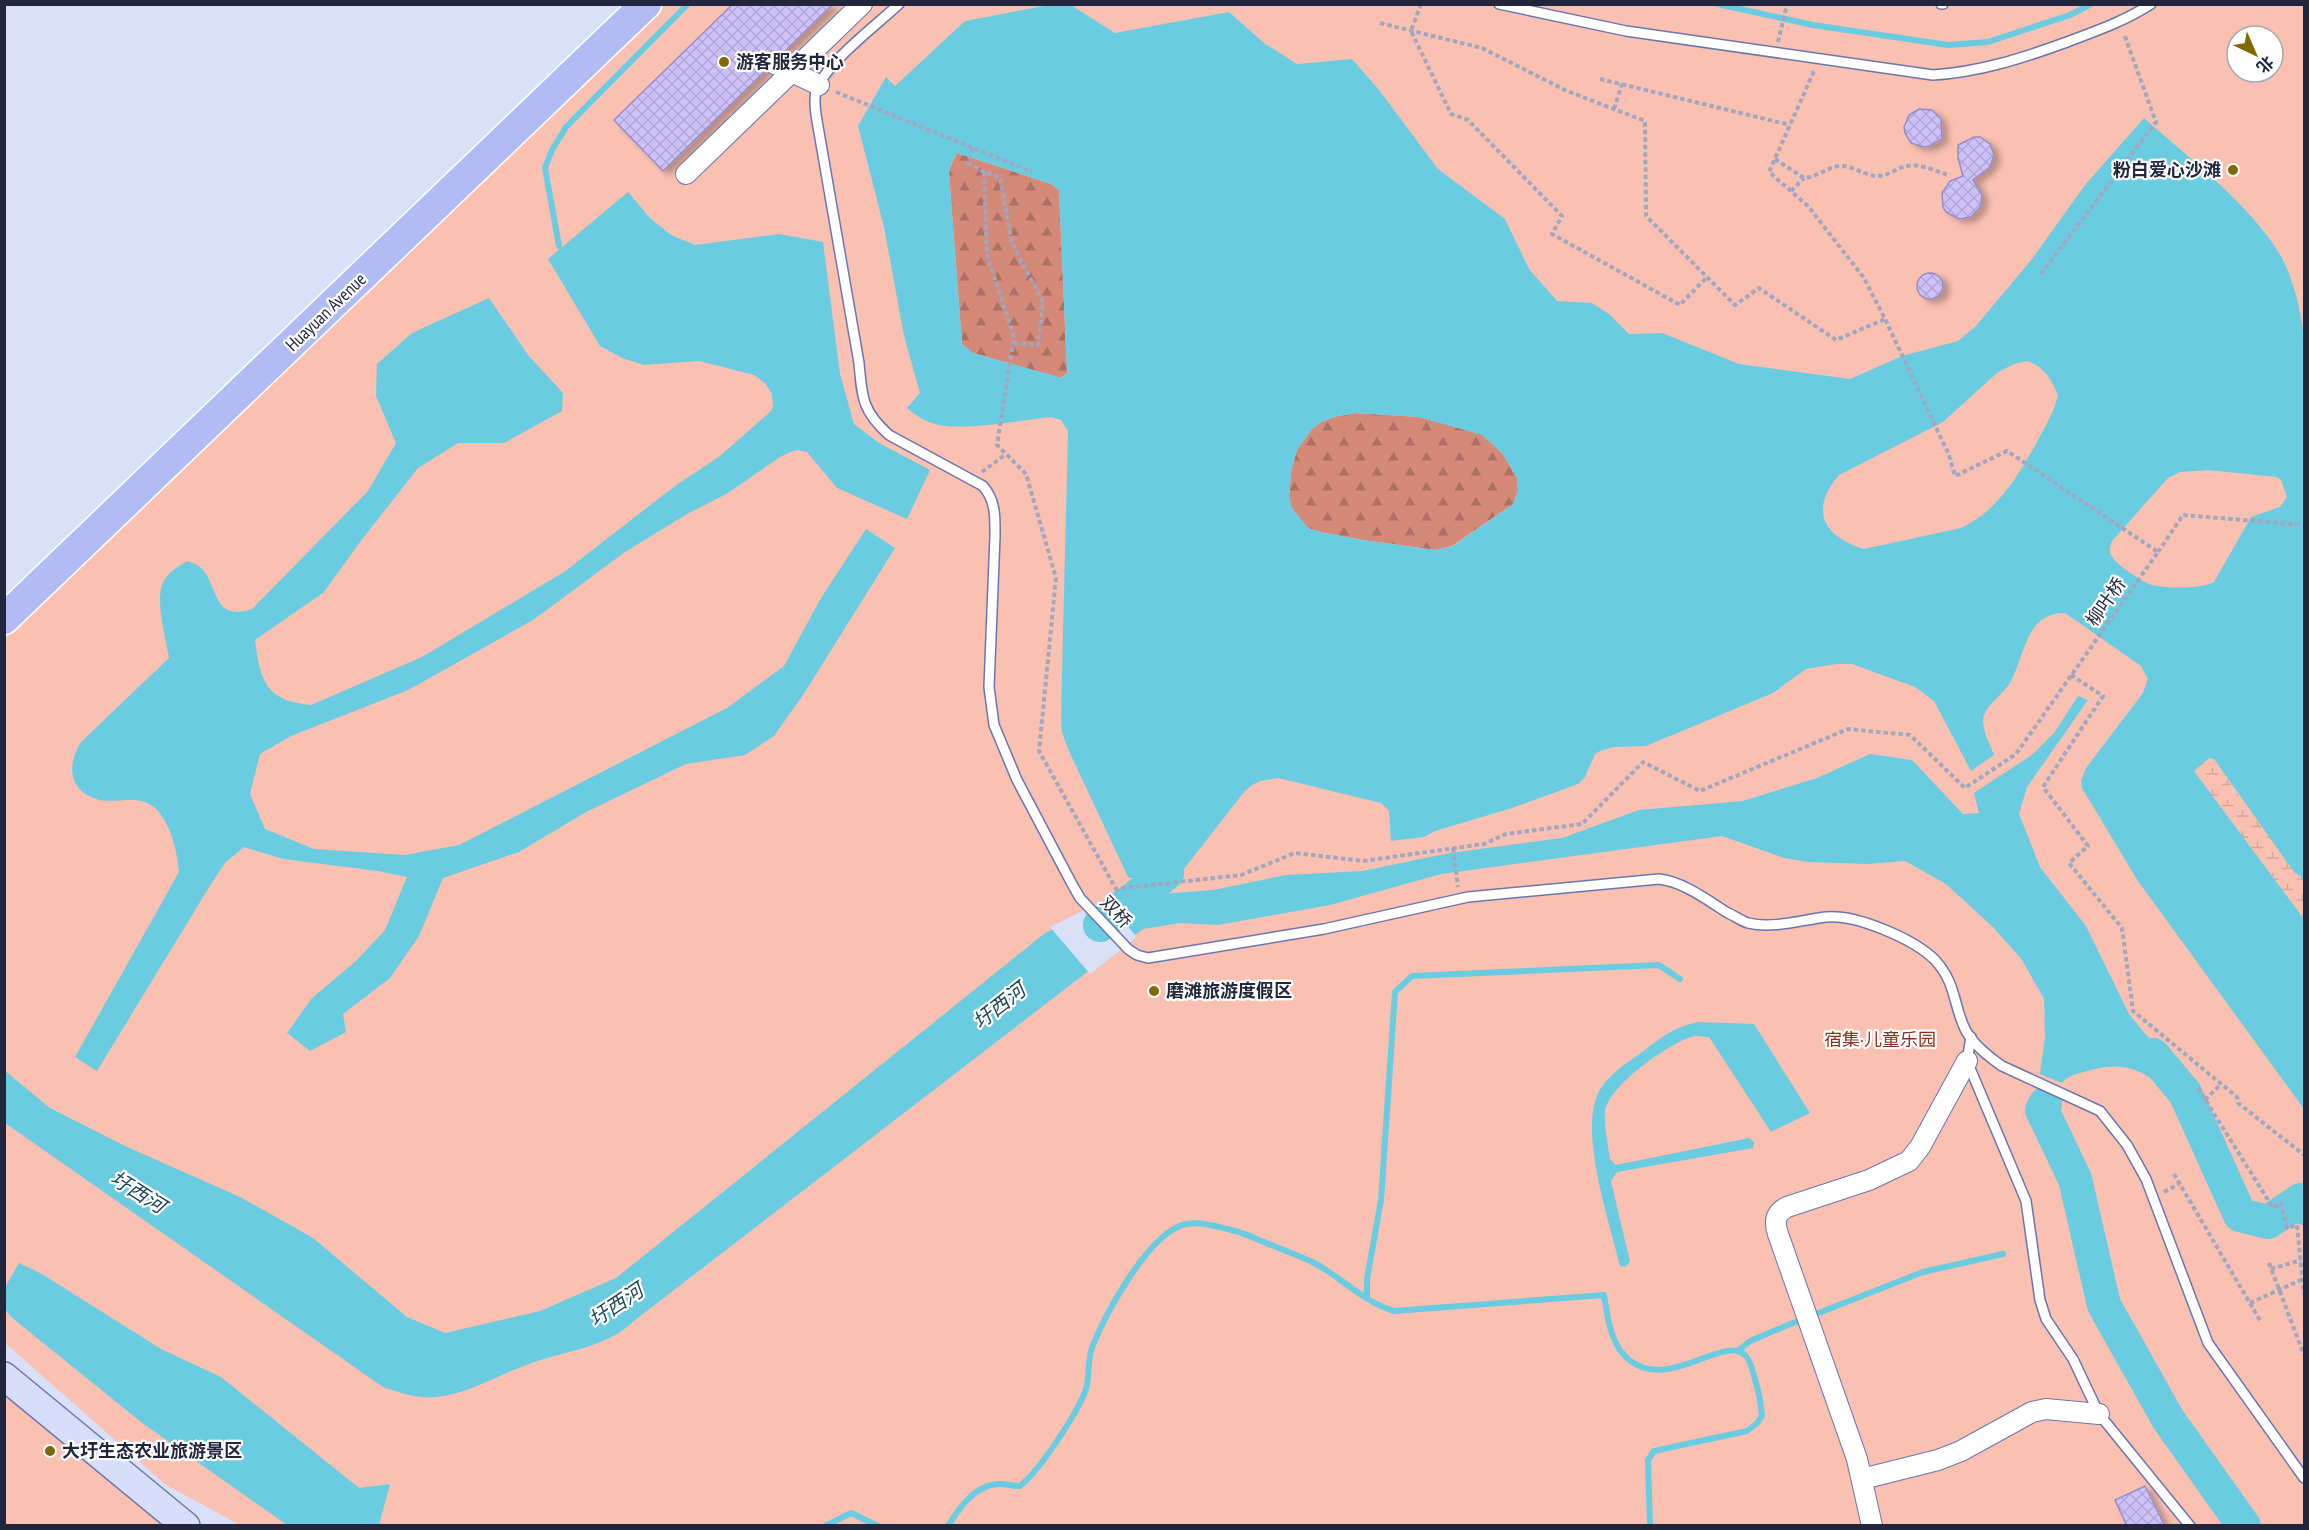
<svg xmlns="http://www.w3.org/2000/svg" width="2309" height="1530" viewBox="0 0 2309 1530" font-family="'PT Sans Narrow','Noto Sans SC',sans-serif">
<defs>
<pattern id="forest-firs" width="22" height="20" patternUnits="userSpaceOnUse" patternTransform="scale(1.5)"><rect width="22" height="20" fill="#d58978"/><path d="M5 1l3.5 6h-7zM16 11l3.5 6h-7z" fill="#ac7064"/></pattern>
<pattern id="wetland-marsh" width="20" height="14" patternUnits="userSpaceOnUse" patternTransform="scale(1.5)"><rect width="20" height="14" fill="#fac1b3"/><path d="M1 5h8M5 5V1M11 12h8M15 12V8" fill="none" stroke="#d6a69b"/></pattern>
<pattern id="building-cross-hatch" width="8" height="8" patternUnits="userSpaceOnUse" patternTransform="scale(1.5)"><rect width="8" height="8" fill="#ccc1f9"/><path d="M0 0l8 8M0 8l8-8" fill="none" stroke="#afa6d6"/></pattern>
<filter id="shadow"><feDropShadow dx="6" dy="4" stdDeviation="3" flood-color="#0004"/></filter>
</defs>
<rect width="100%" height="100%" fill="#d9e0f8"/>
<g fill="#fac1b3" fill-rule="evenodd">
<path d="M665,5H2304V1525H240L166,1485L5,1343V639ZM2237,36H2273V72H2237Z"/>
<polygon points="5,1376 186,1525 5,1525"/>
</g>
<g fill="url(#forest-firs)">
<polygon points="957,153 1051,184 1059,190 1067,373 1061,378 973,353 962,344 949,173 950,167"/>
<polygon points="1356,413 1419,417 1482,434 1503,454 1517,478 1518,491 1513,504 1452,546 1435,550 1363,540 1320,532 1308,528 1292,508 1289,499 1291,472 1297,450 1312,429 1320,423 1333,417"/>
</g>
<polygon fill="url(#wetland-marsh)" points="2211,757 2294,872 2304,879 2304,919 2196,775 2195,769"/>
<g fill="#69cce1" fill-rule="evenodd">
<path d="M1054,4L1071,5L1115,33L1229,12L1264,43L1297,64L1352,59L1379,90L1438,169L1505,219L1529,269L1557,301L1592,303L1609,314L1629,334L1662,333L1739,364L1850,379L1902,356L1958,341L1975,327L2032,259L2085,185L2144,118C2188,157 2258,211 2284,262C2294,282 2302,316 2304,338V879L2294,872L2214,759L2209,758L2194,771L2304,919V1109L2138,881L2082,788L2081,781L2086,768L2143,693L2148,679L2141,666L2065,613C2025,612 2025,657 2010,683C2003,694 1988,704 1984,715C1980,727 1990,744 1994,755L1971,771L1934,701L1915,687L1852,664H1836L1806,669L1773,693L1646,746L1613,747L1600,751L1595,754L1585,777L1578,784L1512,808L1435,831L1424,837L1391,841L1389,811L1381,803L1278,778L1260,781L1252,785L1244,792L1184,869L1143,878L1135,879L1128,877L1068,749L1062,732L1061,717L1068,431L1061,420L1051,417C1022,420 965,431 939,425C926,422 916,416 907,408L920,393L904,336L884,227L858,126L886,77L895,86L965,21ZM957,153L1051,184L1059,190L1067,373L1062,378L973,353L962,344L949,173L951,164ZM2027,361C2045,367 2051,379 2058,395C2054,412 2045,427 2037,442C2018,476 1998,511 1961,528L1864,549C1823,537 1809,509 1839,475L1943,422L1998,372L2014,364ZM1356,413L1419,417L1482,435L1503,454L1517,478L1518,491L1513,504L1453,546L1435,550L1363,540L1320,532L1308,528L1292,508L1289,499L1291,472L1297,450L1312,429L1320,423L1333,417ZM2208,470L2276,477L2281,480L2287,497L2280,507L2251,517L2214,582C2203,589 2160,589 2149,584C2141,581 2114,563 2111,555C2109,550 2110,546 2112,541L2168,478L2180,472Z"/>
<path d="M628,192L650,218L671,235L695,245L779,234L823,242L840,374L854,424L879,443L930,470L907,519L837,488L807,452L797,450L790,452L780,457L728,493L687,514L625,552L533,620L408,690L291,736L260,754L250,794L265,829L314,849L405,855L459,845L727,708L784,666L821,598L866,529L895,548L805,692L774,736L745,755L686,764L586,812L519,852L443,878L419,936L390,978L343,1014L346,1032L310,1051L287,1033L312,998L356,961L385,930L407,877L378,871L283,859L244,847L225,863L211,884L97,1071L75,1057L179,872C177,851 171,823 155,808C138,793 115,805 96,799C68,790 67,764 81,742L169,658C166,637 153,597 165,579C170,571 179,566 187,561C191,563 197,564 200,567C219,583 211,623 252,609L368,491L396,443L376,396L377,364L412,333L489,298L528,355L563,393L562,411L504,443H458L418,468L360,542L324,592L255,640C260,681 266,701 311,705L422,657L564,572L675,486L720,456L771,411L773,407L772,394L765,383L754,375L699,361L644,365L622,358L600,346L548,259Z"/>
<path d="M2078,696L2088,700L2027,787L2019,814L2040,867L2086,926L2129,1014L2187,1084L2176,1099C2147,1072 2128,1059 2087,1071C2077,1074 2068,1075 2062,1083L2040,1074L2045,1037L2044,999L2022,960L1993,927L1946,884L1905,861L1867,864L1809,862L1784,858L1722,836L1441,874L1330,905L1218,925L1180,923L1143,929L635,1320C605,1349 566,1350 529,1364C500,1374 468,1394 437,1397C418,1399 400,1393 383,1387L5,1123L4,1070L50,1108L125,1146L240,1197L313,1238L407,1317L445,1333L540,1311L616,1278L1045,933L1119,897L1213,890L1286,875L1362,871L1450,853L1562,838L1639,810L1743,801L1817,778L1870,754L1912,760L1963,814L1979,813L1974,793L2033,754L2054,733Z"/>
<path d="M1698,1022L1754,1024L1810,1113L1771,1132L1709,1037C1703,1037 1696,1035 1691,1037C1668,1044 1607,1087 1605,1112C1604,1127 1608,1144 1610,1159L1616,1165L1749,1138L1754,1142L1753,1148L1617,1172L1611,1181L1630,1262L1625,1267L1620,1266C1610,1223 1576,1126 1601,1088C1610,1074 1625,1064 1638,1055C1660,1039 1671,1028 1698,1022Z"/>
<polygon points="19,1263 42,1274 161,1349 221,1377 359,1488 390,1484 379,1525 287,1525 141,1422 11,1317 5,1309 5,1287"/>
</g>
<polygon fill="#d9e0f8" points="1105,900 1137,937 1090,974 1050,927"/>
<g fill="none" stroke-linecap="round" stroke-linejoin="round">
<g stroke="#69cce1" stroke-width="6">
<polyline points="1717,4 1813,25 1948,45 1988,42 2070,15 2091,4"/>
<polyline points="559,246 545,168 552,150 566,127 688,4"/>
<polyline points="1367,1297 1367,1279 1381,1200 1395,992 1412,976 1659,965 1680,979"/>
<polyline points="1738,1351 1750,1341 1788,1325 1923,1272 2003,1254"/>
<polyline points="825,1526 851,1513 878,1526"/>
<path d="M948,1526C960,1507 975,1484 1000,1484C1006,1484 1013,1486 1020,1486C1040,1470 1077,1414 1086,1389C1090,1376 1087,1361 1092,1348C1104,1315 1150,1231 1186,1224C1200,1221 1218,1227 1231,1230C1246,1233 1260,1241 1274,1246C1288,1252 1303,1257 1316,1264C1342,1278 1365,1303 1394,1311L1604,1295C1607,1314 1610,1340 1624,1355C1663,1397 1722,1334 1745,1355C1750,1359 1752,1369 1754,1376C1758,1388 1761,1403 1762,1416L1757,1423L1747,1431L1654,1451L1648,1460L1650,1526"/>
</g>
<g stroke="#69cce1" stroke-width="34">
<polyline points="1100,925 1167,873"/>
<polyline points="2153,1055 2185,1093 2240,1215 2268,1222 2301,1200 2304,1208"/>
<polyline points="2045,1104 2042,1110 2075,1179 2104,1305 2168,1419 2244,1526"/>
</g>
</g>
<g fill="url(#building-cross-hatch)" stroke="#978bc5" stroke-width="1.5" filter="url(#shadow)">
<polygon points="733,4 833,4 782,54 773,51 766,53 761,63 765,71 663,171 614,120"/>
<polygon points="1919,109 1932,110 1941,119 1942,139 1930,146 1923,147 1911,143 1905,133 1904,127 1909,115"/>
<polygon points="1974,137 1980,137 1990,144 1994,155 1990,167 1973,180 1982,195 1980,207 1971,217 1959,219 1946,212 1943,207 1942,193 1950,181 1963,176 1958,158 1958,145"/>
<circle cx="1930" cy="286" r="13"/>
<polygon points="2145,1486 2165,1526 2127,1526 2115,1500"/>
</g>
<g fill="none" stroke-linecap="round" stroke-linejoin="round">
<g stroke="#6976ad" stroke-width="12">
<g id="lane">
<path d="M899,4C878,24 823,65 816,92C814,99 815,107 816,115L859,363C862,397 862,411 889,435L983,486C996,501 995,517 995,536L989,687L994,725L1017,780L1072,884L1080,898L1128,949L1137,955L1148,958L1324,929L1468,897L1659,879C1684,882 1707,900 1728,913C1735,916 1741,921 1748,923C1773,929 1801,920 1826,917C1856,914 1914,939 1935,960C1957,984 1953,1006 1966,1031C1974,1045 1989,1057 2002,1066L2100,1111L2127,1145L2146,1179L2208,1343L2304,1478"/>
<path d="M1499,4L1626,31L1933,75C1980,72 2023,58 2067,42C2096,31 2125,21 2151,4"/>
<polyline points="1941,4 1943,4"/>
<polyline points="1971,1037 1967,1061 2026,1201 2040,1300 2046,1319 2073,1359 2099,1414 2190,1526"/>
</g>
</g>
<g stroke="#6976ad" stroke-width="22">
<g id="street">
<polyline points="773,63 819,85"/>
<polyline points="686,174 862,4"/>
<polyline points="1862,1479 1938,1460 1961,1451 2032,1412 2046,1409 2099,1414"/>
<path d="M1872,1526L1857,1459L1778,1234C1774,1222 1775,1213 1787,1207L1869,1180L1909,1161L1920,1147L1967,1061"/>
</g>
</g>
<g stroke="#6976ad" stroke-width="30">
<polyline id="secondary" points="4,1376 186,1526"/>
</g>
<g stroke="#fff" stroke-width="33">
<polyline id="primary" points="4,619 646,4"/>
</g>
<g stroke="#a0a7be" stroke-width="4" stroke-dasharray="4.5 3" stroke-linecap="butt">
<polyline points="1421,4 1411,31 1451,114 1468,120 1562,216 1552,234 1680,305 1707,277"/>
<polyline points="1380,23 1482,48 1567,91 1645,121 1646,216 1735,305 1759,288 1836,340 1885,319 1864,278 1808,206 1769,172 1814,71"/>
<polyline points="1778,42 1787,4"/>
<polyline points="1600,79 1790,125"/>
<polyline points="836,92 1032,172"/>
<polyline points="1614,109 1622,84"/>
<polyline points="973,148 968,163 984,172 1000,177 1012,243 1043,302 1038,345 1013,343"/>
<path d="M1775,159L1804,178C1817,177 1827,167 1840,166C1852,165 1863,175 1876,176C1887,177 1896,168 1907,166C1920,163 1935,171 1948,175"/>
<polyline points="984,172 987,255 1014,337 997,445 1026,474 1056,578 1039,751 1116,889 1241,875 1295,853 1363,861 1484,844 1506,834 1582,824 1643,762 1700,791 1848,729 1910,735 1965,788 2016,754 2158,552 2007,451 1955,476 1949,455 1885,319"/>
<polyline points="1791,191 1804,178"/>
<polyline points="2041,274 2156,122 2124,34"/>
<polyline points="982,472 1006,454"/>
<polyline points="2158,552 2183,515 2304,525"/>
<polyline points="2071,675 2103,696 2043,787 2088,846 2069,863 2122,928 2133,1011 2237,1097 2238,1103 2304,1155"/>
<polyline points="1453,848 1458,887"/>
<polyline points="2198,1088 2273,1208 2281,1203 2287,1228 2297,1225 2304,1294"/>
<polyline points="2205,1100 2221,1084"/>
<polyline points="2174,1174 2261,1322"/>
<polyline points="2164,1192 2179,1184"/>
<polyline points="2269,1263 2304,1355"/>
<polyline points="2271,1269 2301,1260"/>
<polyline points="2250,1303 2303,1279"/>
</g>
<use href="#lane" stroke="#fff" stroke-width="9"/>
<use href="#street" stroke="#fff" stroke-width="20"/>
<use href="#secondary" stroke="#d8defa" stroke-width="27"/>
<use href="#primary" stroke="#b1bcf4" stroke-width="30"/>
</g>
<g fill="#806900" stroke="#fff" stroke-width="2">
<circle cx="724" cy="62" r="6"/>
<circle cx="2233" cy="170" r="6"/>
<circle cx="1154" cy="991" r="6"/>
<circle cx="50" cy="1451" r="6"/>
</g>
<g text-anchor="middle" stroke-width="4.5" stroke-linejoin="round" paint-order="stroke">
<g font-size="18" font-weight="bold" fill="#21263d" stroke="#fff" text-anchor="start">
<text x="736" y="68">游客服务中心</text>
<text x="2221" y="176" text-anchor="end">粉白爱心沙滩</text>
<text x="1166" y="997">磨滩旅游度假区</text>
<text x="62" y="1457">大圩生态农业旅游景区</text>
</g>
<g font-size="18" fill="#21263d" stroke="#fff">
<text transform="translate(326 312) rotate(-44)" y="6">Huayuan Avenue</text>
<text transform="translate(2106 602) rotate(-55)" y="6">柳叶桥</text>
<text transform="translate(1116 912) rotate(47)" y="6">双桥</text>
</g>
<g font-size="18" fill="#8c321f" stroke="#fff">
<text x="1880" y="1046">宿集·儿童乐园</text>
</g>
<g font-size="20" font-style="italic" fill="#194650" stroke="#fff">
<text transform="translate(999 1006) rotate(-38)" y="7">圩西河</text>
<text transform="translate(138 1192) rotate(32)" y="7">圩西河</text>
<text transform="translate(616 1305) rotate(-34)" y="7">圩西河</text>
</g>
</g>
<rect width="2309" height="1530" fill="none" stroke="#21263d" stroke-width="12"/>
<g transform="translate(2255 54) rotate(136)"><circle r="28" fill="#ffffff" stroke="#a6a8b1" stroke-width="1.5"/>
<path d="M0-4.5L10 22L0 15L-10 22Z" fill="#806900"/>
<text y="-9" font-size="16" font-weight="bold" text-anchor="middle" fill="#21263d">北</text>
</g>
</svg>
